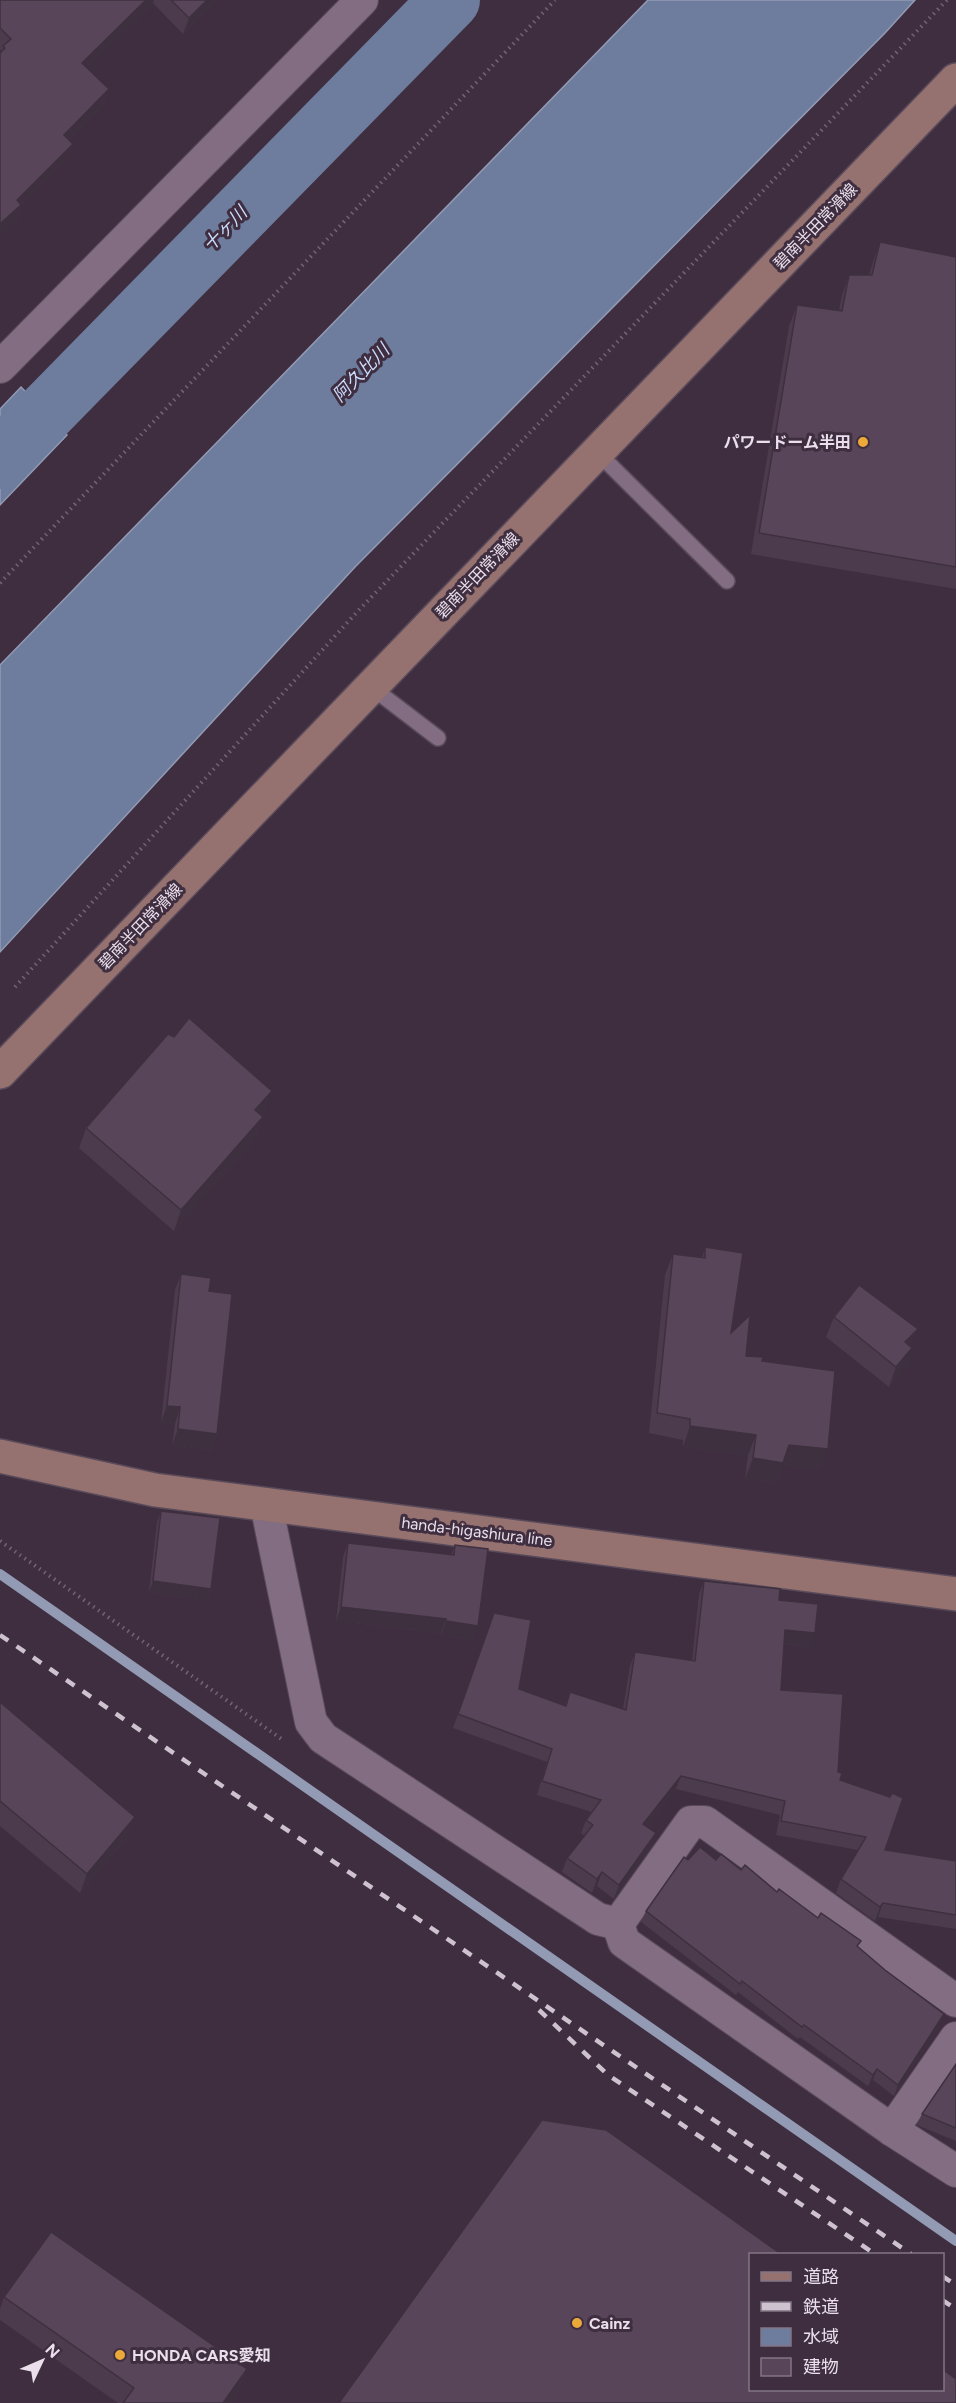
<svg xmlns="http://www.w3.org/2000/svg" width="956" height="2403" viewBox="0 0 956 2403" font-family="Figtree,'Noto Sans JP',sans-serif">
<rect width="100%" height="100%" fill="#3f2e40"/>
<g fill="#6e7d9d" stroke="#939ab4" stroke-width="1.5">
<polygon points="648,0 915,0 885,33 355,567 0,952 0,665"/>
<polygon points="21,387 67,435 0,505 0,409"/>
</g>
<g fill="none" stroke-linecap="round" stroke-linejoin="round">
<polyline stroke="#939ab4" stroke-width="10" points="0,1574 956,2241"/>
<polyline stroke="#6e7d9d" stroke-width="60" points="0,459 450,0"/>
<g stroke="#594a5a" stroke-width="18">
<g id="service">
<polyline points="597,452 727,581"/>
<polyline points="370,686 438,738"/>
</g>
</g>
<g stroke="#594a5a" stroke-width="34">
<g id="minor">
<polyline points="0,367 362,0"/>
<polyline points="266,1504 311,1722 323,1738 598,1919 618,1924"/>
<polyline points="956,2001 705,1822 691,1822 618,1924 624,1942 892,2130 956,2171"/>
<polyline points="892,2130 956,2038"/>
</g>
</g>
<g stroke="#594a5a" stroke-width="36">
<g id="secondary">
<polyline points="0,1072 956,80"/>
<polyline points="0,1456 155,1490 956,1594"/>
</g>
</g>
<g stroke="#736474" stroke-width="4" stroke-dasharray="1.5 4.5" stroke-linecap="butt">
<polyline points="0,583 555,0"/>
<polyline points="15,987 357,612 947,0"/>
<polyline points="0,1541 283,1740"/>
</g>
<use href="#service" stroke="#826d83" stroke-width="15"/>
<use href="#minor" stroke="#826d83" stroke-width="32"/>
<use href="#secondary" stroke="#95716f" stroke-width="33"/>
<g stroke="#cec2cf" stroke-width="4.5" stroke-dasharray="10 10" stroke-linecap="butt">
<polyline points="0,1635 911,2254"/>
<polyline points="539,2010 608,2075 875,2254"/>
<polyline points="942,2276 956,2285"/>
<polyline points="942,2300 956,2309"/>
</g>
</g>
<g fill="#4c3b4d">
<polygon points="0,0 217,0 183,34 153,3 87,68 109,89 103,105 69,140 73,144 67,159 21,205 16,221 1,51 0,49"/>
<polygon points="880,242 956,257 956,589 751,554 789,326 797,305 839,310 842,295 849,275 869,275 873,262"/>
<polygon points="265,1111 261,1115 263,1117 256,1138 174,1231 79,1148 86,1128"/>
<polygon points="705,1247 731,1333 746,1356 762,1361 821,1469 782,1465 776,1483 745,1479 748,1455 683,1447 683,1440 649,1433 665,1275 673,1254 702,1258"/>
<polygon points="181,1274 209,1291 217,1434 211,1450 172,1445 175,1424 161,1422 175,1290"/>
<polygon points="834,1317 912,1348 905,1368 889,1387 826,1337"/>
<polygon points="161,1511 211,1589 207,1600 149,1592 157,1522"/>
<polygon points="348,1543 451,1555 455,1545 473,1640 441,1635 441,1633 336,1621 343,1557"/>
<polygon points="704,1581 779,1600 810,1647 784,1644 781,1690 838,1772 840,1780 885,1850 956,1861 956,1929 878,1917 875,1921 836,1893 841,1879 858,1850 776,1835 780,1815 676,1789 647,1826 651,1847 614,1899 597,1886 592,1893 562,1872 567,1858 585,1836 581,1833 586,1820 592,1812 537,1795 547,1762 453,1728 494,1613 519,1689 565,1705 570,1692 623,1709 630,1666 635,1652 692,1661 699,1594"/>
<polygon points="0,1702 128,1836 80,1893 0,1826"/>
<polygon points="688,1860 716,1860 741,1870 777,1892 858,1947 940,2025 894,2096 873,2080 868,2086 800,2037 798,2039 738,1992 736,1995 641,1922 646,1911"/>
<polygon points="956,2064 956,2141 917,2125 922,2114"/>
<polygon points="4,2297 240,2390 230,2403 118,2403 0,2320 0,2309"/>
</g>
<g fill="#3e303e">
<polygon points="146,0 154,0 153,3 77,79 82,63"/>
<polygon points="207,0 217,0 183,34 189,18"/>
<polygon points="109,89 103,105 58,151 64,135"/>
<polygon points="73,144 67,159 21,205 16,221 0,235 0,224 17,200"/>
<polygon points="272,1091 265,1111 247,1130 255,1110"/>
<polygon points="263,1117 256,1138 174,1231 181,1210"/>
<polygon points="918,1329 910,1349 905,1342"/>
<polygon points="912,1348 905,1368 889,1387 896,1367"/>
<polygon points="167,1406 180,1407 175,1424 161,1422"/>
<polygon points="690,1426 756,1435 748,1455 683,1447"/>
<polygon points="178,1429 217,1434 211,1450 172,1445"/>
<polygon points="789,1445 828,1449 821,1469 782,1465 776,1483 745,1479 753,1458"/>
<polygon points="153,1581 211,1589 207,1600 149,1592"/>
<polygon points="341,1607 446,1619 441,1633 336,1621"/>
<polygon points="446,1621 478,1626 473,1640 441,1635"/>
<polygon points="785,1630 815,1633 810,1647 780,1643"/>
<polygon points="681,1776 676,1789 638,1838 643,1824"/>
<polygon points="135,1817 128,1836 80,1893 87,1874"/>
<polygon points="656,1833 651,1847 614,1899 619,1885"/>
<polygon points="602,1872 597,1886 592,1893 597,1879"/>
<polygon points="883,1903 878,1917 875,1921 880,1907"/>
<polygon points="944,2014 940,2025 894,2096 898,2085"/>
<polygon points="877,2069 873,2080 868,2086 873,2075"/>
<polygon points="247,2369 240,2390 230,2403 223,2403"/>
</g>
<g fill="#584559" stroke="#3e303e" stroke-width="1.5">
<polygon points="0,0 146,0 82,63 109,89 64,135 73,144 17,200 21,205 0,224 0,53 5,48 3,46 11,39 0,28"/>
<polygon points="171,0 207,0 189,18"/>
<polygon points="880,242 956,257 956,567 759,533 797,305 842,311 849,275 872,275"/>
<polygon points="189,1018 272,1091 255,1110 263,1117 181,1210 86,1128 168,1034 174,1037"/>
<polygon points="705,1247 743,1253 731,1333 750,1315 746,1356 763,1357 762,1361 835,1371 828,1449 789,1445 783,1463 753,1458 756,1435 690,1426 690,1419 657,1413 673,1254 705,1258"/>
<polygon points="181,1274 211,1278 209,1291 232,1294 217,1434 178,1429 180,1407 167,1406"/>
<polygon points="859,1285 918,1329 905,1342 912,1348 896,1367 834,1317"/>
<polygon points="161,1511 220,1518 211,1589 153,1581"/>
<polygon points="348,1543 454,1555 455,1545 488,1549 478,1626 446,1621 446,1619 341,1607"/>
<polygon points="704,1581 780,1589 779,1600 818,1604 815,1633 785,1630 781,1690 843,1694 838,1772 842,1773 840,1780 890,1797 892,1793 903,1798 885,1850 956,1861 956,1915 883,1903 880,1907 841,1879 866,1837 781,1821 785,1801 681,1776 643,1824 656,1833 619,1885 602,1872 597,1879 567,1858 593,1825 586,1820 601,1800 542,1781 552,1749 458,1714 494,1613 531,1620 519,1689 566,1706 570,1692 626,1710 635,1652 695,1661"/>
<polygon points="0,1702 135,1817 87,1874 0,1801"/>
<polygon points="700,1847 716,1860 721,1854 741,1870 745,1865 777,1892 779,1889 818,1918 821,1913 861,1941 857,1946 885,1970 944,2014 898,2085 877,2069 873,2075 804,2025 802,2027 742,1981 740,1984 646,1911 684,1857 688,1860"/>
<polygon points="956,2064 956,2128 922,2114"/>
<polygon points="542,2120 606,2130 781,2254 750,2254 750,2390 942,2390 942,2369 956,2379 956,2403 339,2403"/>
<polygon points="51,2232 247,2369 223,2403 123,2403 134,2388 4,2297"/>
</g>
<g fill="#eba939" stroke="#3f2e40" stroke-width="2">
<circle cx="863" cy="442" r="6"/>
<circle cx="577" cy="2323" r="6"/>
<circle cx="120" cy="2355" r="6"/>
</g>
<g text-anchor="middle" stroke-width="6" stroke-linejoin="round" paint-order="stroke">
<g font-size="16" fill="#eadfeb" stroke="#3f2e40">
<text transform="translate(815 226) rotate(-46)" y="6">碧南半田常滑線</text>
<text transform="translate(477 575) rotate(-46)" y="6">碧南半田常滑線</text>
<text transform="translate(140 926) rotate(-46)" y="6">碧南半田常滑線</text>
<text transform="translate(477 1531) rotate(7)" y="6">handa-higashiura line</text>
</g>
<g font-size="16" font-weight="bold" fill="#eadfeb" stroke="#3f2e40" text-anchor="start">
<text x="851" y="448" text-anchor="end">パワードーム半田</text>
<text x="589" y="2329">Cainz</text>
<text x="132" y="2361">HONDA CARS愛知</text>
</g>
<g font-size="18" font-style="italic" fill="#ccdcfe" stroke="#3f2e40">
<text transform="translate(225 229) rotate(-46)" y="6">十ヶ川</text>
<text transform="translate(361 373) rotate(-46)" y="6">阿久比川</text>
</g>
</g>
<rect x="749" y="2253" width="195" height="138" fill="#3f2e40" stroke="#837584" stroke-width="1.5"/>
<rect x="761" y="2272" width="30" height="9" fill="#95716f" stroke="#837584" stroke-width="1.5"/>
<text x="803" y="2283" font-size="18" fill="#eadfeb">道路</text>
<rect x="761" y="2302" width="30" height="9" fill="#cec2cf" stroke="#837584" stroke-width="1.5"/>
<text x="803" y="2313" font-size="18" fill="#eadfeb">鉄道</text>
<rect x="761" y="2328" width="30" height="18" fill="#6e7d9d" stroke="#837584" stroke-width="1.5"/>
<text x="803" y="2343" font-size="18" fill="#eadfeb">水域</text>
<rect x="761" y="2358" width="30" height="18" fill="#584559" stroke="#837584" stroke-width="1.5"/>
<text x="803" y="2373" font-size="18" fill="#eadfeb">建物</text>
<g transform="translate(42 2361) rotate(46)" stroke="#3f2e40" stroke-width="4.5" paint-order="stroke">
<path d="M0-4.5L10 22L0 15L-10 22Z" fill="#eadfeb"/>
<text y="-9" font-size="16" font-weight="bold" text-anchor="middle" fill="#eadfeb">N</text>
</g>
</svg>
